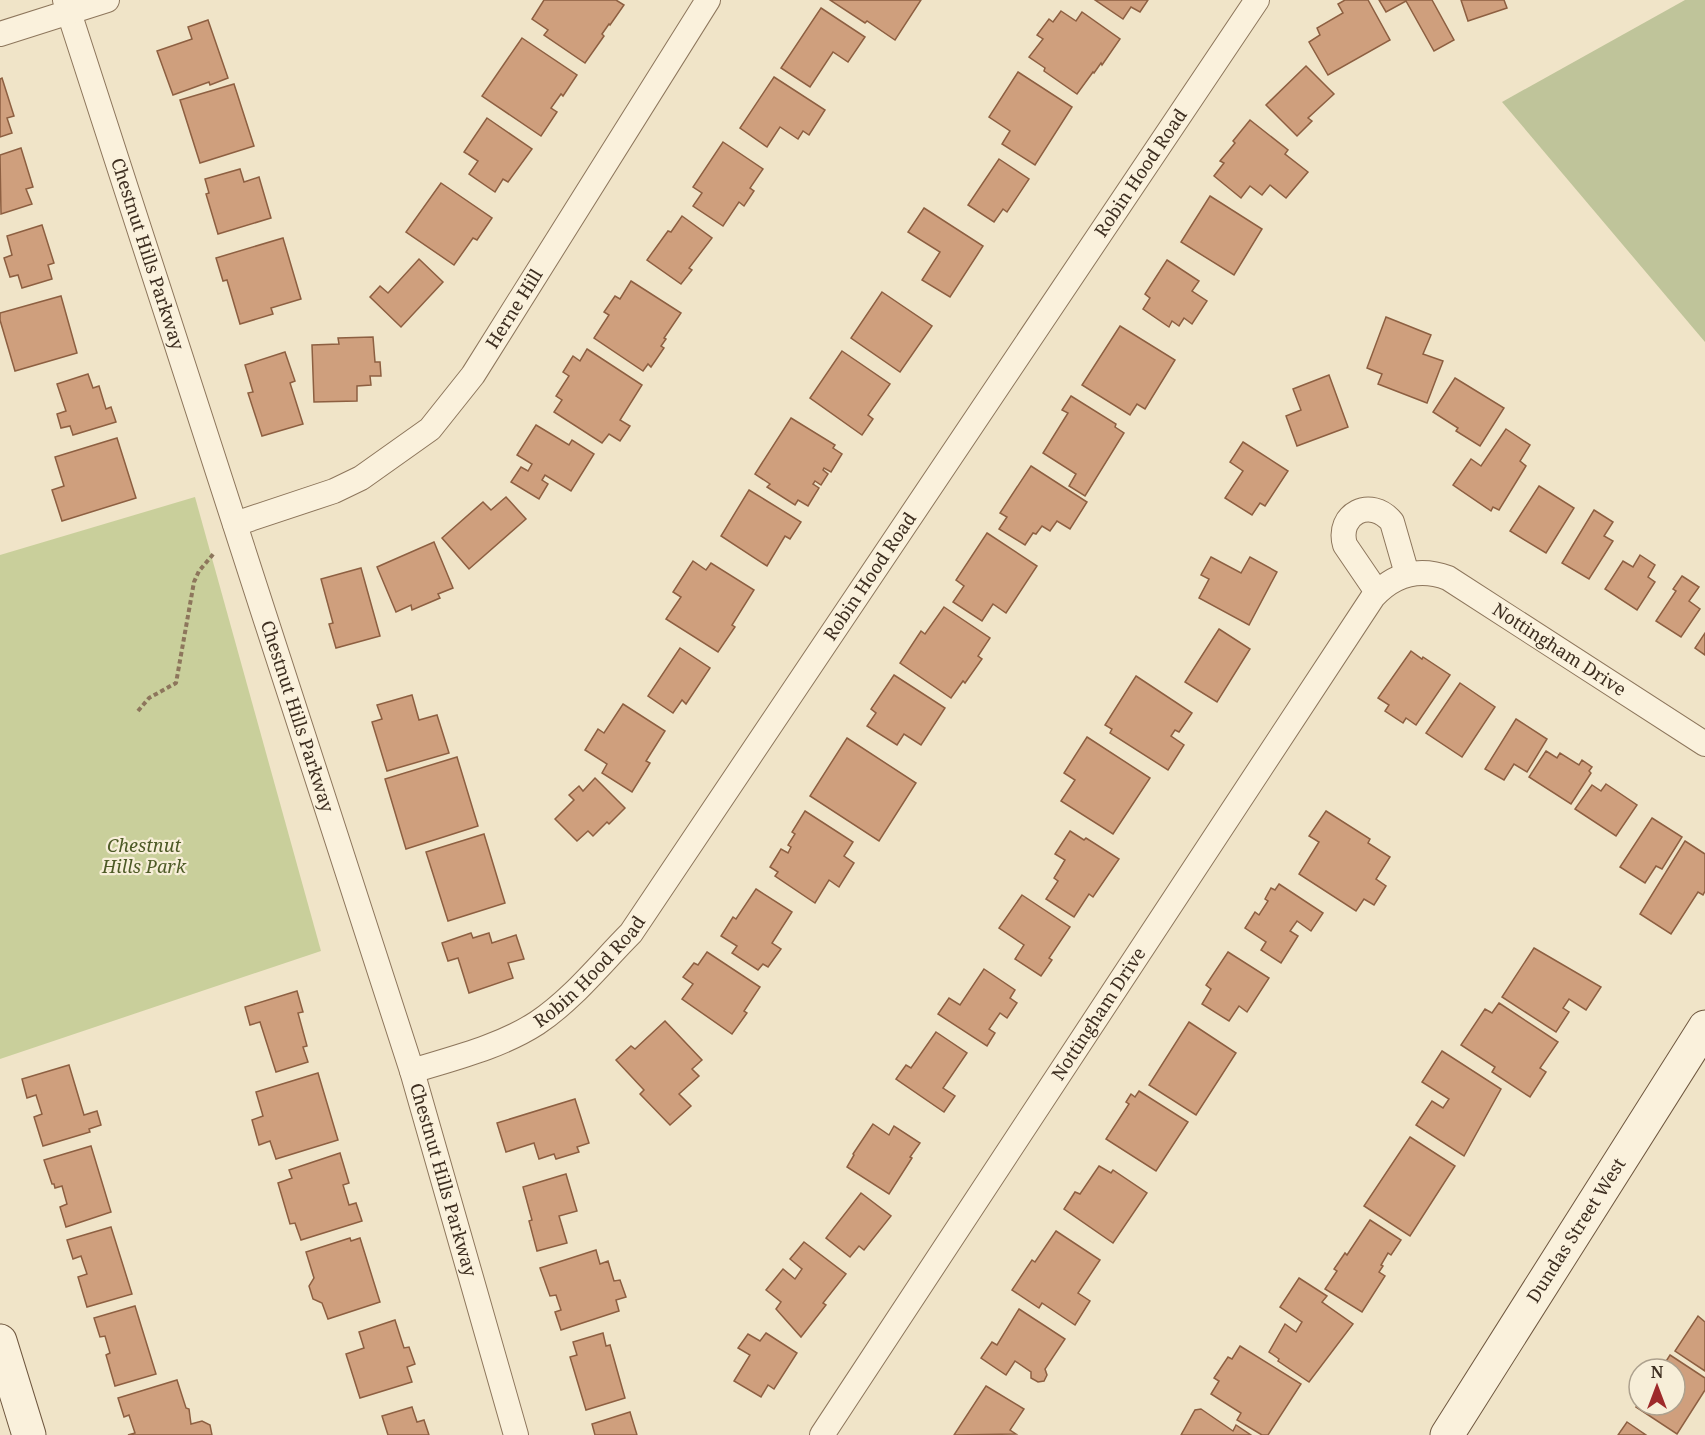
<svg xmlns="http://www.w3.org/2000/svg" width="1705" height="1435" viewBox="0 0 1705 1435" font-family="'Noto Serif',serif">
<rect width="100%" height="100%" fill="#f0e4c8"/>
<polygon fill="#c9cf9b" points="195,497 321,951 0,1059 0,555"/>
<polygon fill="#bfc49a" points="1685,0 1705,0 1705,342 1502,102"/>
<g fill="#cf9f7d" stroke="#8d5f41" stroke-width="1.5">
<polygon points="544,0 616,0 624,5 610,25 609,24 602,34 604,36 585,63 544,35 548,30 532,19"/>
<polygon points="830,0 921,0 895,40 867,21 865,23"/>
<polygon points="1095,0 1148,0 1140,12 1131,7 1123,19"/>
<polygon points="1345,0 1368,0 1390,40 1328,75 1309,42 1320,35 1317,28 1343,13 1338,4"/>
<polygon points="1379,0 1432,0 1454,40 1434,51 1406,1 1386,12"/>
<polygon points="1461,0 1504,0 1507,8 1468,21"/>
<polygon points="821,8 865,37 848,62 833,52 810,87 781,68"/>
<polygon points="1061,11 1076,21 1082,12 1120,39 1102,65 1101,63 1094,73 1093,72 1077,94 1044,71 1045,68 1029,57 1043,39 1037,35 1049,19 1053,22"/>
<polygon points="208,20 228,78 210,85 209,82 173,95 157,51 192,39 188,27"/>
<polygon points="522,38 577,75 563,96 561,94 551,108 557,112 541,136 482,96"/>
<polygon points="1306,66 1334,94 1308,118 1312,121 1297,136 1266,105"/>
<polygon points="1018,72 1072,107 1035,165 1002,144 1010,131 989,117"/>
<polygon points="774,77 825,110 809,135 803,131 798,139 780,127 767,147 740,128"/>
<polygon points="2,78 14,116 7,118 12,133 0,137 0,79"/>
<polygon points="234,84 254,146 200,163 180,100"/>
<polygon points="487,118 532,149 508,182 503,179 495,192 469,174 478,161 464,152"/>
<polygon points="1250,120 1288,150 1285,154 1308,172 1286,198 1270,185 1262,195 1250,186 1241,198 1214,176 1224,163 1220,161 1235,143 1233,141"/>
<polygon points="723,142 763,169 750,188 754,191 744,206 739,202 723,226 693,206 702,193 693,187"/>
<polygon points="21,148 33,187 26,189 32,204 1,214 0,155"/>
<polygon points="999,159 1029,179 1007,212 1003,209 994,222 968,205"/>
<polygon points="240,169 244,182 259,177 271,218 218,234 206,194 209,193 205,179"/>
<polygon points="441,183 492,218 477,240 473,238 454,265 406,232"/>
<polygon points="1210,196 1262,229 1234,275 1181,242"/>
<polygon points="924,208 983,246 950,297 922,280 940,252 908,232"/>
<polygon points="682,216 712,238 689,268 692,270 681,284 647,260 668,231 671,232"/>
<polygon points="42,225 54,263 48,265 52,279 22,288 18,275 10,277 4,258 12,255 7,236"/>
<polygon points="283,238 301,299 271,308 273,314 240,324 227,280 223,281 216,258"/>
<polygon points="419,259 443,282 401,327 370,297 380,286 388,293"/>
<polygon points="1167,260 1199,281 1192,291 1207,301 1192,324 1184,318 1179,326 1172,321 1169,327 1143,309 1150,298 1145,294"/>
<polygon points="631,281 681,313 664,338 666,339 661,346 664,348 651,367 648,364 643,371 594,338 609,315 604,312 615,296 620,299"/>
<polygon points="882,292 932,326 900,372 851,338"/>
<polygon points="61,296 77,353 15,371 0,320 0,313"/>
<polygon points="1386,317 1431,335 1423,354 1443,361 1427,403 1378,384 1382,374 1367,368"/>
<polygon points="1120,326 1175,360 1145,409 1137,404 1130,415 1082,385"/>
<polygon points="373,337 375,362 380,362 381,376 370,376 371,385 357,386 357,401 314,402 312,345 339,344 338,338"/>
<polygon points="587,349 642,385 620,420 630,426 620,441 609,434 602,443 554,412 562,400 556,396 569,376 563,372 573,356 580,361"/>
<polygon points="842,351 890,384 868,415 873,419 862,435 810,398"/>
<polygon points="285,352 295,381 290,383 303,424 262,436 248,393 253,392 245,365"/>
<polygon points="88,374 93,388 99,386 106,409 111,407 116,422 73,435 70,426 61,428 57,414 66,411 57,384"/>
<polygon points="1329,375 1348,427 1297,446 1286,416 1301,410 1293,389"/>
<polygon points="1455,378 1504,408 1480,446 1456,431 1458,428 1433,412"/>
<polygon points="1071,396 1116,424 1115,427 1124,433 1085,496 1069,486 1076,474 1043,453 1068,413 1062,410"/>
<polygon points="791,418 835,445 833,448 842,454 831,472 824,468 823,470 828,474 821,485 815,481 813,484 819,488 808,506 798,500 795,505 767,487 770,484 755,474"/>
<polygon points="536,425 569,445 572,440 594,454 571,491 545,475 542,480 548,484 539,499 511,482 521,467 528,471 532,464 517,455"/>
<polygon points="1506,429 1530,445 1520,461 1526,466 1499,510 1493,507 1491,511 1453,485 1471,459 1481,466"/>
<polygon points="117,438 136,498 62,521 52,490 64,486 55,457"/>
<polygon points="1243,442 1288,471 1265,506 1260,503 1252,515 1225,498 1243,471 1230,462"/>
<polygon points="1031,466 1087,502 1070,529 1057,521 1050,531 1042,526 1036,534 1033,533 1025,545 999,529 1007,517 1000,513"/>
<polygon points="1539,486 1574,508 1546,553 1510,531"/>
<polygon points="749,490 801,522 790,539 785,536 767,566 721,536"/>
<polygon points="506,497 526,519 469,569 442,538 483,502 491,510"/>
<polygon points="1594,510 1613,522 1604,536 1613,541 1589,579 1562,563"/>
<polygon points="987,533 1037,566 1006,613 993,604 982,621 953,602 964,586 956,580"/>
<polygon points="434,542 453,588 438,594 440,598 412,610 411,605 396,612 377,567"/>
<polygon points="1640,555 1655,565 1648,577 1655,582 1637,610 1605,589 1623,561 1633,567"/>
<polygon points="1211,557 1241,573 1250,557 1277,572 1249,625 1199,598 1209,579 1201,575"/>
<polygon points="693,561 706,570 711,563 754,590 732,625 735,627 718,652 666,619 681,597 673,592"/>
<polygon points="361,568 380,636 336,648 329,624 333,623 321,579"/>
<polygon points="1682,576 1699,587 1689,601 1700,609 1681,637 1656,621 1676,591 1673,589"/>
<polygon points="944,607 990,638 978,656 982,659 965,683 963,681 951,698 900,663 921,631 925,634"/>
<polygon points="1219,629 1250,649 1217,702 1185,682"/>
<polygon points="1705,633 1705,655 1695,648"/>
<polygon points="680,648 710,668 686,704 682,700 673,713 648,696"/>
<polygon points="1411,651 1422,659 1423,657 1450,675 1416,725 1406,718 1403,723 1385,711 1389,705 1378,698"/>
<polygon points="894,675 945,708 921,745 904,734 897,745 867,726 876,713 871,709"/>
<polygon points="1136,676 1192,713 1179,732 1175,730 1171,736 1184,745 1168,770 1110,733 1112,729 1105,725"/>
<polygon points="1460,683 1495,707 1462,757 1426,733"/>
<polygon points="412,695 419,720 437,715 449,753 387,771 372,722 382,719 377,705"/>
<polygon points="623,704 665,731 646,761 650,763 632,792 602,773 607,764 585,750 598,729 604,733"/>
<polygon points="1516,719 1547,739 1527,772 1514,764 1504,780 1485,769"/>
<polygon points="1087,737 1150,778 1113,834 1061,801 1075,780 1064,773"/>
<polygon points="847,738 916,783 879,841 810,796"/>
<polygon points="1546,751 1557,758 1560,753 1579,765 1582,760 1592,767 1589,771 1591,773 1571,804 1529,777"/>
<polygon points="457,757 478,826 406,849 385,779"/>
<polygon points="595,778 625,808 609,824 607,822 593,836 588,831 577,841 555,819 574,800 569,795 579,786 583,791"/>
<polygon points="1606,784 1637,805 1616,836 1575,809 1592,785 1601,791"/>
<polygon points="805,811 853,842 844,856 854,863 839,887 829,880 815,903 775,876 778,872 770,867 781,849 788,853 791,847 788,845 795,834 792,832"/>
<polygon points="1326,811 1370,839 1368,843 1390,857 1376,879 1386,886 1374,905 1364,899 1356,911 1299,874 1319,842 1309,836"/>
<polygon points="1652,818 1682,837 1662,869 1656,866 1645,883 1620,867"/>
<polygon points="1070,831 1084,840 1086,838 1119,859 1093,897 1089,894 1074,917 1046,899 1058,881 1054,878 1065,860 1055,854"/>
<polygon points="484,834 505,903 448,921 426,852"/>
<polygon points="1685,841 1705,854 1705,891 1703,895 1698,892 1671,934 1640,914"/>
<polygon points="1279,884 1323,913 1311,931 1297,921 1290,931 1298,936 1281,963 1261,950 1266,942 1245,928 1255,912 1259,915 1268,901 1265,899 1271,888 1275,890"/>
<polygon points="756,889 792,912 772,943 781,949 768,967 763,964 758,970 732,953 737,946 721,936 733,917 736,919"/>
<polygon points="1022,895 1070,927 1049,958 1052,960 1041,976 1015,959 1024,945 999,928"/>
<polygon points="471,933 473,938 489,933 492,943 516,935 524,959 508,963 513,978 469,993 458,958 448,961 442,943"/>
<polygon points="1534,948 1601,987 1586,1010 1569,999 1563,1008 1569,1012 1556,1032 1502,997"/>
<polygon points="707,952 760,987 744,1011 747,1013 732,1034 682,999 693,984 683,977 694,963 698,965"/>
<polygon points="1228,952 1269,978 1247,1012 1239,1006 1229,1021 1202,1004 1211,989 1206,985"/>
<polygon points="984,969 1015,990 1010,998 1017,1003 1007,1018 1000,1013 989,1029 995,1033 987,1046 938,1014 949,998 960,1005"/>
<polygon points="297,991 303,1012 298,1013 307,1046 303,1047 308,1062 276,1072 260,1022 250,1025 245,1007"/>
<polygon points="1499,1003 1558,1042 1540,1068 1546,1072 1530,1097 1492,1072 1495,1067 1461,1045 1485,1009 1492,1013"/>
<polygon points="665,1021 702,1060 692,1069 699,1076 679,1094 691,1106 670,1125 640,1094 644,1090 616,1060 631,1046 635,1049"/>
<polygon points="1189,1022 1236,1053 1196,1115 1149,1085"/>
<polygon points="936,1032 967,1053 943,1088 955,1096 944,1112 896,1079 906,1065 911,1068"/>
<polygon points="1442,1051 1501,1089 1464,1156 1416,1125 1432,1101 1443,1108 1449,1099 1422,1082"/>
<polygon points="69,1065 84,1115 97,1111 101,1125 89,1129 90,1132 43,1146 34,1117 42,1114 36,1095 27,1098 22,1079"/>
<polygon points="318,1073 338,1140 276,1159 270,1141 259,1145 252,1120 263,1116 256,1092"/>
<polygon points="1139,1091 1188,1122 1156,1171 1106,1139 1129,1104 1126,1102 1131,1094 1135,1097"/>
<polygon points="575,1099 589,1143 577,1147 579,1152 556,1159 554,1154 539,1159 534,1143 506,1152 497,1123"/>
<polygon points="873,1124 889,1135 894,1126 920,1143 910,1157 912,1158 889,1194 847,1167 854,1155 853,1154"/>
<polygon points="1410,1137 1455,1166 1410,1236 1364,1206"/>
<polygon points="91,1146 111,1212 66,1227 60,1207 67,1204 62,1186 55,1188 54,1184 52,1184 44,1160"/>
<polygon points="340,1153 349,1183 343,1185 349,1205 356,1203 362,1221 301,1240 295,1223 290,1224 278,1183 292,1178 289,1170"/>
<polygon points="1099,1166 1111,1173 1113,1170 1147,1193 1113,1243 1064,1209 1075,1192 1080,1194"/>
<polygon points="566,1174 577,1211 559,1216 567,1243 537,1251 529,1221 532,1220 523,1187"/>
<polygon points="861,1193 891,1216 864,1250 859,1246 850,1257 826,1238"/>
<polygon points="1370,1220 1401,1240 1391,1255 1388,1253 1381,1265 1383,1266 1379,1272 1385,1276 1362,1312 1325,1289 1337,1271 1334,1269 1345,1253 1347,1255"/>
<polygon points="111,1227 132,1294 87,1307 78,1277 87,1274 81,1256 73,1259 67,1240"/>
<polygon points="1056,1231 1100,1260 1078,1293 1090,1301 1075,1325 1042,1303 1039,1308 1012,1290 1032,1260 1035,1262"/>
<polygon points="350,1238 351,1241 360,1238 380,1302 328,1319 322,1303 313,1299 309,1286 314,1278 306,1252"/>
<polygon points="804,1242 846,1274 823,1303 826,1305 801,1337 776,1309 781,1302 766,1290 783,1269 795,1279 802,1269 790,1259"/>
<polygon points="596,1250 600,1264 608,1261 614,1281 620,1280 626,1297 616,1300 619,1311 561,1330 555,1312 561,1310 556,1295 550,1296 540,1268"/>
<polygon points="1299,1278 1327,1296 1322,1302 1353,1324 1309,1382 1278,1361 1279,1359 1269,1352 1285,1324 1296,1332 1302,1322 1280,1307"/>
<polygon points="135,1306 156,1374 115,1386 106,1355 110,1353 105,1336 100,1337 94,1318"/>
<polygon points="1019,1309 1065,1339 1045,1369 1047,1375 1044,1381 1038,1382 1031,1378 1031,1372 1015,1361 1006,1375 981,1358 992,1342 997,1345"/>
<polygon points="1698,1316 1705,1322 1705,1371 1675,1351"/>
<polygon points="395,1320 404,1348 409,1347 415,1364 407,1367 412,1382 360,1398 346,1354 364,1348 359,1332"/>
<polygon points="603,1333 606,1346 610,1345 625,1398 586,1410 570,1357 577,1355 573,1342"/>
<polygon points="766,1333 797,1353 774,1389 768,1385 761,1397 734,1381 750,1355 738,1348 748,1334 760,1341"/>
<polygon points="1240,1346 1301,1384 1268,1435 1262,1435 1237,1420 1241,1413 1211,1394 1219,1381 1214,1378 1228,1357 1232,1359"/>
<polygon points="1670,1355 1705,1378 1705,1390 1677,1434 1636,1407 1639,1403 1639,1405 1675,1405 1675,1369 1661,1369"/>
<polygon points="177,1380 186,1408 189,1409 191,1424 202,1421 210,1425 212,1435 128,1435 135,1433 129,1415 124,1417 118,1398"/>
<polygon points="986,1386 1024,1409 1010,1430 1016,1434 954,1435"/>
<polygon points="412,1407 417,1422 424,1420 429,1435 388,1435 382,1416"/>
<polygon points="1201,1409 1233,1431 1236,1425 1251,1435 1181,1435 1195,1410"/>
<polygon points="630,1412 637,1435 595,1435 592,1424"/>
<polygon points="1627,1422 1646,1435 1618,1435"/>
</g>
<g fill="none" stroke-linecap="round" stroke-linejoin="round">
<g stroke="#8d765c" stroke-width="26">
<g id="minor">
<path id="s1" d="M65,0L412,1071L516,1435"/>
<polyline points="0,34 107,0"/>
<path id="s2" d="M235,524L334,491L361,478L430,429L473,375L708,0"/>
<path d="M1377,592L1345,545C1336,514 1371,496 1392,522L1407,574"/>
<path id="s3" d="M412,1071C454,1058 500,1047 537,1023C573,999 601,963 631,933L1257,0"/>
<path id="s4" d="M822,1435L1373,597C1394,574 1419,567 1448,578L1705,744"/>
</g>
</g>
<g stroke="#6f573f" stroke-width="35">
<g id="secondary">
<polyline points="0,1341 29,1435"/>
<path id="s5" d="M1447,1435L1705,1027"/>
</g>
</g>
<polyline stroke="#8d765c" stroke-width="4" stroke-dasharray="4.5 3" stroke-linecap="butt" points="138,711 149,698 176,683 194,582 199,571 215,552"/>
<use href="#minor" stroke="#faf1dc" stroke-width="24"/>
<use href="#secondary" stroke="#faf1dc" stroke-width="33"/>
</g>
<g text-anchor="middle" stroke-width="4.5" stroke-linejoin="round" paint-order="stroke">
<g font-size="18" fill="#3d2e20" stroke="#f7eed8">
<text dy="6" stroke="none"><textPath href="#s3" startOffset="1180">Robin Hood Road</textPath></text>
<text dy="6" stroke="none"><textPath href="#s1" startOffset="267">Chestnut Hills Parkway</textPath></text>
<text dy="6" stroke="none"><textPath href="#s2" startOffset="366">Herne Hill</textPath></text>
<text dy="6" stroke="none"><textPath href="#s3" startOffset="694">Robin Hood Road</textPath></text>
<text dy="6" stroke="none"><textPath href="#s4" startOffset="1218">Nottingham Drive</textPath></text>
<text dy="6" stroke="none"><textPath href="#s1" startOffset="753">Chestnut Hills Parkway</textPath></text>
<text dy="6" stroke="none"><textPath href="#s3" startOffset="208">Robin Hood Road</textPath></text>
<text dy="6" stroke="none"><textPath href="#s4" startOffset="504">Nottingham Drive</textPath></text>
<text dy="6" stroke="none"><textPath href="#s1" startOffset="1239">Chestnut Hills Parkway</textPath></text>
<text dy="6" stroke="none"><textPath href="#s5" startOffset="242">Dundas Street West</textPath></text>
</g>
<g font-size="18" font-style="italic" fill="#4d5a26" stroke="#f7eed8">
<text x="144" y="852">Chestnut<tspan x="144" dy="21">Hills Park</tspan></text>
</g>
</g>
<g transform="translate(1657 1387)"><circle r="28" fill="#f7eed8" stroke="#ada18e" stroke-width="1.5"/>
<path d="M0-4.5L10 22L0 15L-10 22Z" fill="#9e2a2b"/>
<text y="-9" font-size="16" font-weight="bold" text-anchor="middle" fill="#3d2e20">N</text>
</g>
</svg>
